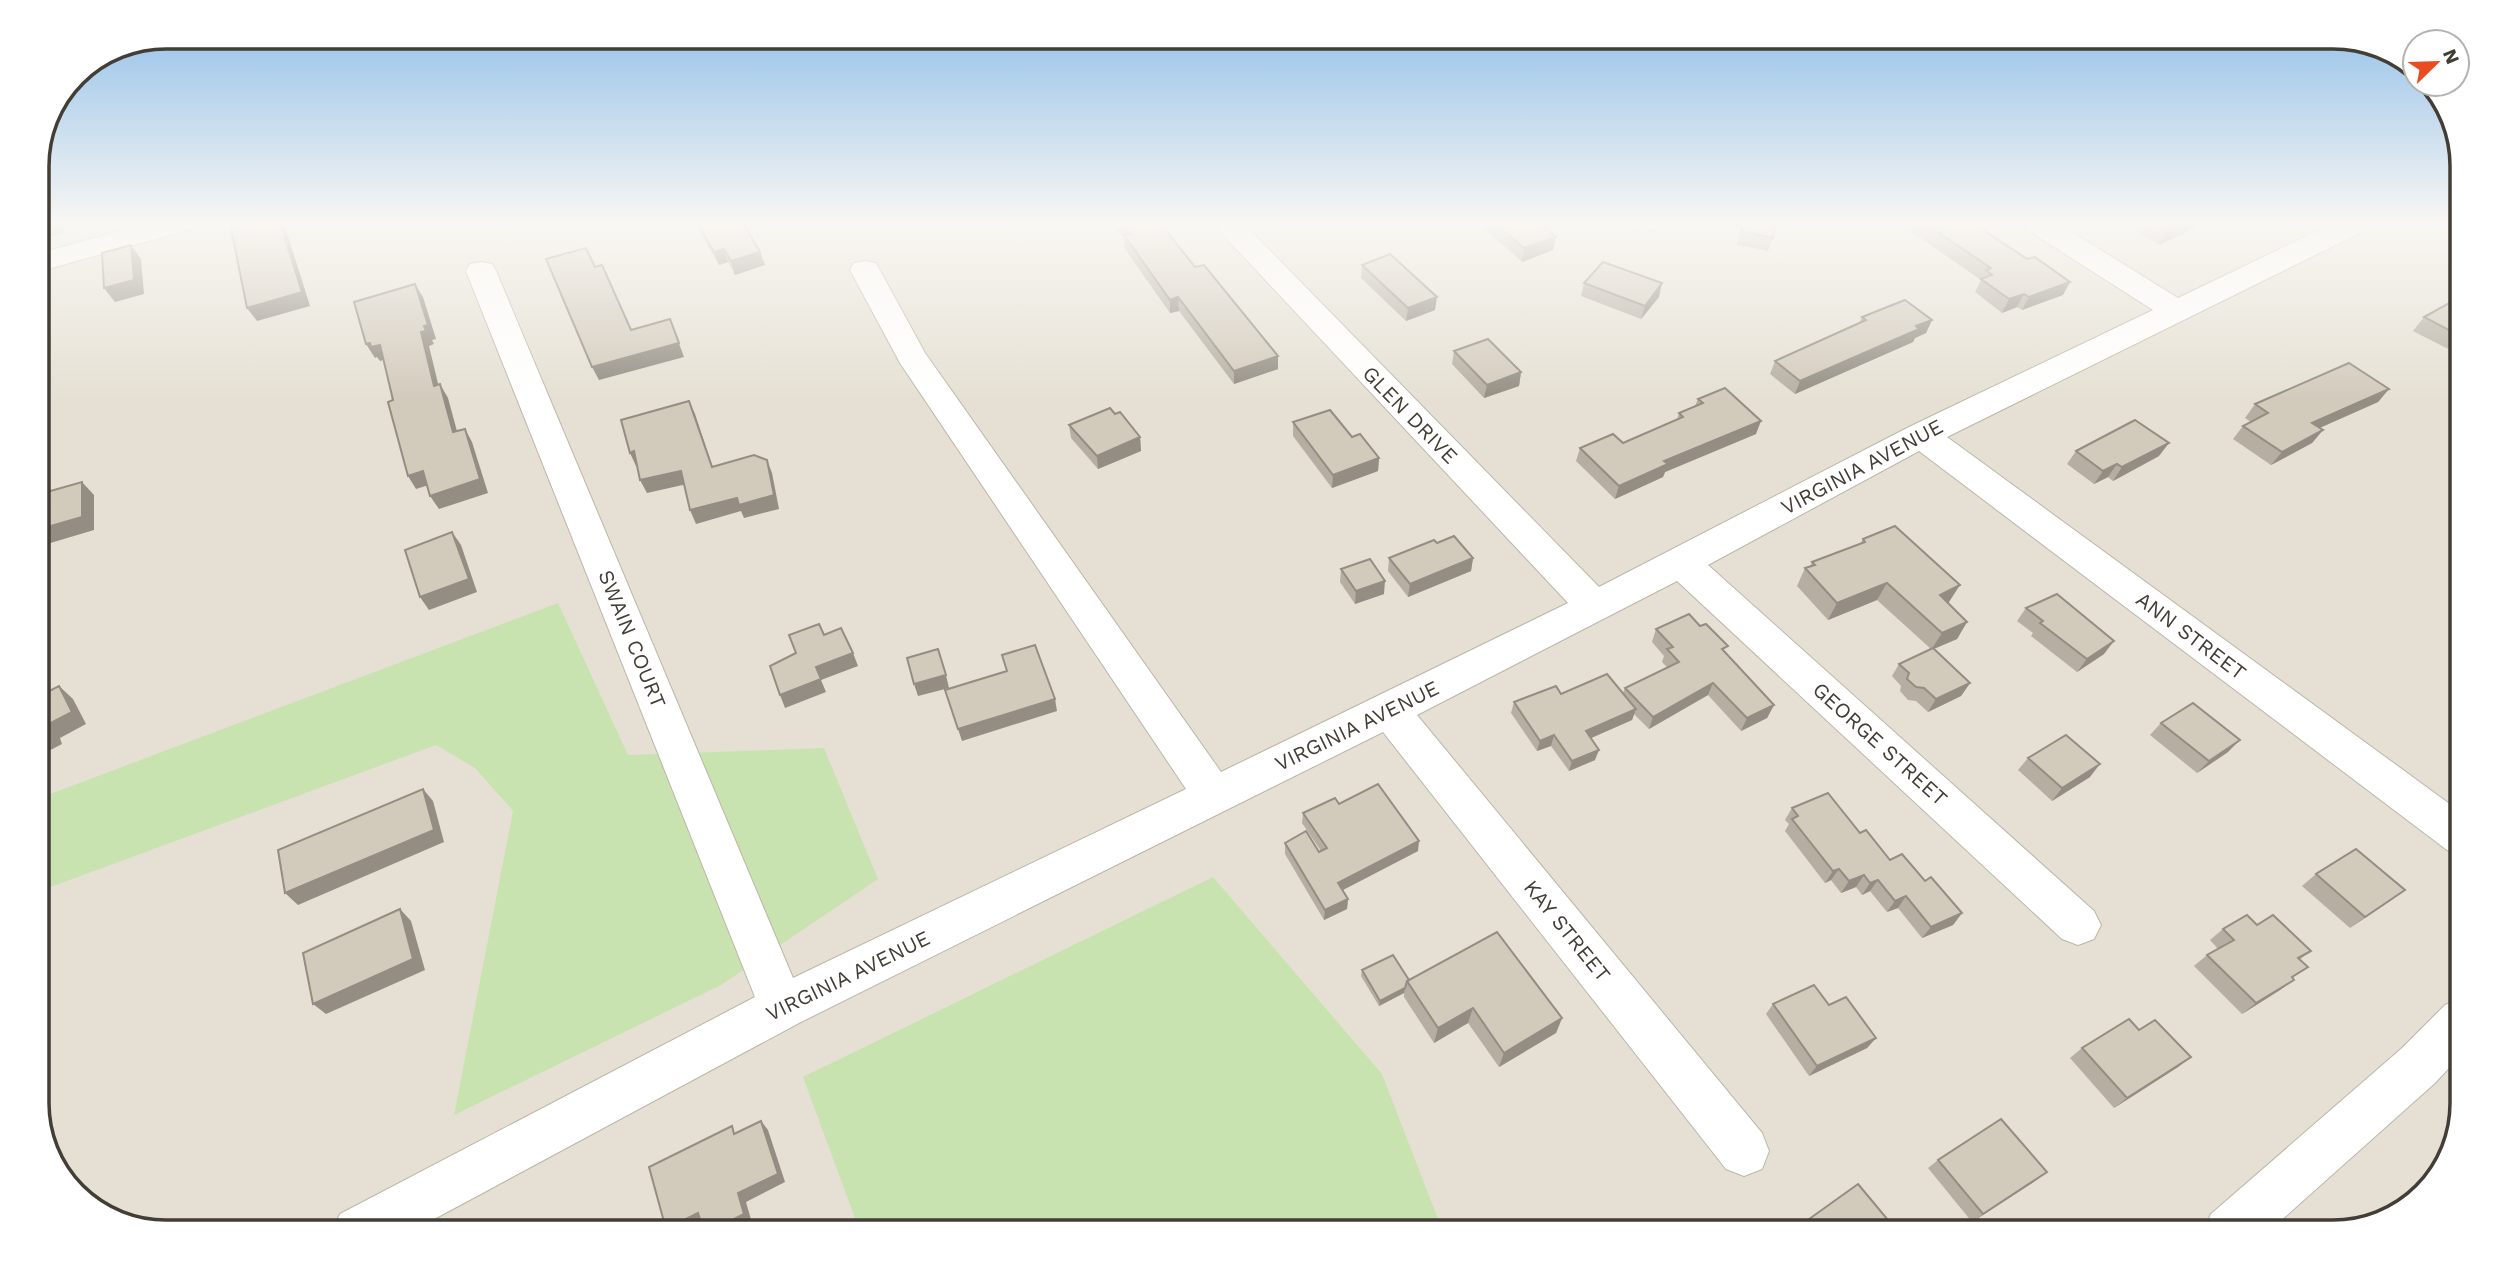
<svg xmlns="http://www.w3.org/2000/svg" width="2499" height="1269" viewBox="0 0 2499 1269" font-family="'Work Sans',sans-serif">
<rect width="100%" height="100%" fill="#f1eee5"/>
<polygon fill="#e5e0d3" points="37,223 2462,223 2462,1103 2449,1160 2404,1211 2333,1232 166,1232 109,1219 59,1175 37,1112"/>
<g fill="#c9e3b0">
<polygon points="558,603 628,755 824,748 878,879 721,985 454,1115 513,811 475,768 436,745 37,892 37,799"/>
<polygon points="1213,877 1382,1074 1443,1232 860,1232 803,1077"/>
</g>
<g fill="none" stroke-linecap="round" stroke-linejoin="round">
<g stroke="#bcb6a8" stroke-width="2">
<g id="minor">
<polygon points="148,223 196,223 192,229 37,272 37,254"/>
<polygon points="1212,223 1243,223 1599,587 1909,427 2153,310 2026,229 2022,223 2057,223 2178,298 2334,223 2372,223 2368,229 1947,437 2462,813 2462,856 2447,850 1919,451 1708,565 2094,911 2101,925 2094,939 2078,945 2062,939 1677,581 1417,715 1762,1133 1769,1151 1762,1169 1744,1176 1726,1169 1383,732 799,1023 410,1232 332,1232 340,1214 755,997 466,271 470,264 481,262 492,264 496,271 793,978 1186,789 900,363 850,270 854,263 865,261 876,263 925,353 1221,772 1568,603"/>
<path d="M1630,223H1659L1660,224L1655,230C1644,233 1637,233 1630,223Z"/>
<polygon points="2462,998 2462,1054 2435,1083 2268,1232 2203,1232 2211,1214 2401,1049 2445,1005"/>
</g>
</g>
<use href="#minor" fill="#fff" fill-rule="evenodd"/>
</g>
<g fill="#b5aea1">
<polygon points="1111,223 1160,223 1195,267 1278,356 1278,369 1234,384 1179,311 1170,313 1125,249 1124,239"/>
<polygon points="1478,223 1538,223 1556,237 1553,250 1522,262"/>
<polygon points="1742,223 1776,223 1773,238 1768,251 1737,245"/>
<polygon points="1899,223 1973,223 2063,295 2022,310 2017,307 2002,313 1975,292 1981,280"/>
<polygon points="2125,223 2198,223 2195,228 2159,245 2125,224"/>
<polygon points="699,226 760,252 765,265 735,275 728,262 719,265 704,239"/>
<polygon points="1362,265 1435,310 1406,321 1361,278"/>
<polygon points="1584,283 1659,297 1641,319 1581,296"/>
<polygon points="2462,296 2462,351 2458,354 2413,331 2424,317"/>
<polygon points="1862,317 1932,320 1926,333 1915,338 1913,342 1795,394 1770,374 1775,361 1859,324"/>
<polygon points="1454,351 1521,372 1519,386 1484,398 1452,364"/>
<polygon points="2389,389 2378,402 2320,428 2323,430 2312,443 2271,465 2233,439 2243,426 2251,422 2245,418 2255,404"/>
<polygon points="1698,399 1756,434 1665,472 1663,477 1615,499 1576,461 1580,448 1623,443 1677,420 1679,413 1695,406"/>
<polygon points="1293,422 1352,437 1379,458 1378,471 1332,488 1293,436"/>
<polygon points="1069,425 1140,437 1141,451 1098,469 1071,438"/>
<polygon points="2076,451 2159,456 2113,481 2108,477 2094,484 2067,464"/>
<polygon points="1863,539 1949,602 1948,603 1967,622 1957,639 1934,649 1970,683 1961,696 1928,712 1916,701 1908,700 1900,691 1901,686 1892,676 1899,664 1931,649 1877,600 1828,620 1797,586 1805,568 1810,567 1812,562 1860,544"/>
<polygon points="1437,543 1473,558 1471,571 1408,597 1388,571 1389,558"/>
<polygon points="1341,569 1384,594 1355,604 1340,582"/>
<polygon points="2026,608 2104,654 2077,672 2031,636 2033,633 2017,621"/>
<polygon points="1656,629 1725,652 1774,705 1767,718 1741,731 1708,695 1649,729 1634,714 1632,720 1591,738 1595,760 1569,771 1551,746 1537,751 1511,713 1514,702 1561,694 1623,693 1625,688 1667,667 1662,662 1664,656 1652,642"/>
<polygon points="2161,723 2228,752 2197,773 2150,735"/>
<polygon points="2028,758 2090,777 2052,801 2018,770"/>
<polygon points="1339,804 1418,851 1343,890 1348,899 1347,909 1324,920 1285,854 1285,843 1319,852 1321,851 1302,823 1303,813"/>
<polygon points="1792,808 1860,833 1890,860 1925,881 1962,913 1953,925 1922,938 1898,908 1887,912 1870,891 1862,895 1856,887 1841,893 1831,880 1825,883 1785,831 1789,824 1785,820"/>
<polygon points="2316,874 2405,890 2350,928 2302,886"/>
<polygon points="2257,925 2311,951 2299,960 2293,978 2280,990 2242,1014 2194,966 2207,955 2218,949 2210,940 2223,929"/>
<polygon points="1362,970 1409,980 1562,1018 1556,1033 1499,1067 1468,1023 1434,1043 1404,997 1404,993 1379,1006 1361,976"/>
<polygon points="1773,1004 1829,1005 1876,1038 1867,1048 1809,1076 1766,1014"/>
<polygon points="2139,1030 2191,1057 2178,1067 2114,1108 2070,1058 2082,1048"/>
<polygon points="1938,1160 2035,1181 1972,1222 1928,1168"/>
</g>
<g fill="#938d83">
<polygon points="37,223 65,223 64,233 37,239"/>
<polygon points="280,223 284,223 310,306 257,321 247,308"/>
<polygon points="2184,223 2198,223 2195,228 2159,245 2167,231"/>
<polygon points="1556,237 1553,250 1522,262 1524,248"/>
<polygon points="131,245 141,259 144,294 115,302 104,288"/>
<polygon points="724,249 728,262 719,265 714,252"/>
<polygon points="760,252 765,265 735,275 731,261"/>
<polygon points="2070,282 2063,295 2022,310 2029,297"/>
<polygon points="1662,283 1659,297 1641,319 1645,306"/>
<polygon points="415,284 423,297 436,339 432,340 434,344 429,346 442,400 434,386 421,332 424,326"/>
<polygon points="2024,294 2017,307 2002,313 2009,299"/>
<polygon points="1178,297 1179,311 1170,313 1170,300"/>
<polygon points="1437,297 1435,310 1406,321 1408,308"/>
<polygon points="670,319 684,357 599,380 592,367"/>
<polygon points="1932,320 1926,333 1915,338 1913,342 1795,394 1800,381"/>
<polygon points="370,343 380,345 389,358 380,361 377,357 375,358 366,344"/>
<polygon points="1278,356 1278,369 1234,384 1234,371"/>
<polygon points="1521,372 1519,386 1484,398 1487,385"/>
<polygon points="440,384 448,398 461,446 453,432"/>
<polygon points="2389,389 2378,402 2301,436 2312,423"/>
<polygon points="689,401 695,414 717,480 712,467"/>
<polygon points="1761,421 1756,434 1665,472 1663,477 1615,499 1619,486 1664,461"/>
<polygon points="465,429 472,442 488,493 439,509 430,496"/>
<polygon points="2323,430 2312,443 2271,465 2282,452"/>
<polygon points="1140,437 1141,451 1098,469 1097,456"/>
<polygon points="2169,443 2159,456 2113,481 2122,467"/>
<polygon points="634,451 640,464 636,466 630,453"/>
<polygon points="1379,458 1378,471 1332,488 1333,475"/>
<polygon points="767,460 772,473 779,509 744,518 741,511 696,524 690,510"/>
<polygon points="2117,464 2108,477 2094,484 2103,471"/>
<polygon points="423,471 432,484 416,489 408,476"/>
<polygon points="681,471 687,484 647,493 640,480"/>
<polygon points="82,482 94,495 94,530 37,547 37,530"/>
<polygon points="452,532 461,545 477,592 429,610 420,597"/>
<polygon points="1473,558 1471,571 1408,597 1410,584"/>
<polygon points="1385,581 1384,594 1355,604 1356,591"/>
<polygon points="1887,583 1877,600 1828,620 1837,603"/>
<polygon points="1960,585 1949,602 1930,612 1940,595"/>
<polygon points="1967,622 1957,639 1931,650 1942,633"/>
<polygon points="2114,641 2104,654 2077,672 2087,659"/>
<polygon points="853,653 858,666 821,680 826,692 785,708 780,695 816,667"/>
<polygon points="946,675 949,688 918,696 914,684"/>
<polygon points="1713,683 1708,695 1649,729 1653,717"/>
<polygon points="1970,683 1961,696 1928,712 1936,699"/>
<polygon points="59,686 73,699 86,724 60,738 62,744 37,757 37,737"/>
<polygon points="1055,699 1057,711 962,741 958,729"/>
<polygon points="1774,705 1767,718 1741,731 1747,718"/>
<polygon points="1636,709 1632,720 1582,742 1586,731"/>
<polygon points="1554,735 1551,746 1537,751 1540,741"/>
<polygon points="2240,740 2228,752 2197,773 2209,761"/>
<polygon points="1599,750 1595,760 1569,771 1572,761"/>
<polygon points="2100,764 2090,777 2052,801 2062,788"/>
<polygon points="423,789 433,801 444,842 298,905 285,893"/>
<polygon points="1419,841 1418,851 1337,893 1338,883"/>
<polygon points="1839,869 1831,880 1825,883 1833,871"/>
<polygon points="1864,875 1856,887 1841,893 1849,881"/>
<polygon points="1878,880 1870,891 1862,895 1870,883"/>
<polygon points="2405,890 2390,901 2350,928 2365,917"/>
<polygon points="1906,896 1898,908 1887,912 1895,901"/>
<polygon points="1348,899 1347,909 1324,920 1325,910"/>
<polygon points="400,909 411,921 425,970 326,1014 313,1004"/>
<polygon points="1962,913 1953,925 1922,938 1931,927"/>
<polygon points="2294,980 2280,990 2242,1014 2256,1003"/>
<polygon points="1405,988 1404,993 1379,1006 1380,1001"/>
<polygon points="1473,1008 1468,1023 1434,1043 1438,1028"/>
<polygon points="1562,1018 1556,1033 1499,1067 1504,1053"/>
<polygon points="1876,1038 1867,1048 1809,1076 1817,1066"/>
<polygon points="2191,1057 2178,1067 2114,1108 2127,1098"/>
<polygon points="761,1121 768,1130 785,1182 746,1202 752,1223 733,1232 709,1232 738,1193"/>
<polygon points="2047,1172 2035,1181 1972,1222 1983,1214"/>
<polygon points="698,1213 707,1221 685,1232 669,1232 666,1229"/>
</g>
<g fill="#d2cabb" stroke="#938d83" stroke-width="2">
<polygon points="230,223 280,223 302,292 247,308"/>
<polygon points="708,223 743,223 760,252 731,261 724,249 714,252 699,226"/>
<polygon points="1121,223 1160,223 1195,267 1204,265 1278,356 1234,371 1178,297 1170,300 1124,235 1130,234"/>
<polygon points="1495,223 1538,223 1556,237 1524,248"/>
<polygon points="1743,223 1776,223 1773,238 1741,231"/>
<polygon points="1924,223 1973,223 2027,259 2035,257 2070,282 2029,297 2024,294 2009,299 1981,279 1992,275 1986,270 1991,268"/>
<polygon points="2153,223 2184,223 2167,231"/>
<polygon points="131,245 134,280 104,288 102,253"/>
<polygon points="586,248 595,267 602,265 631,330 670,319 679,343 592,367 546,259"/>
<polygon points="1390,254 1437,297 1408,308 1362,265"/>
<polygon points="1603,262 1662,283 1645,306 1584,283"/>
<polygon points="415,284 428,325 424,326 426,331 421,332 434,386 440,384 453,432 465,429 480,479 430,496 423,471 408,476 388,402 393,400 380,345 371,347 370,343 366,344 354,302"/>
<polygon points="2462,296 2462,337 2424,317"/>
<polygon points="1905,300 1932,320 1916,326 1919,329 1800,381 1775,361 1866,320 1862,317"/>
<polygon points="1488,339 1521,372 1487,385 1454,351"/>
<polygon points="2349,363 2389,389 2312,423 2323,430 2282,452 2243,426 2268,413 2255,404"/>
<polygon points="1725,388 1761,421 1664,461 1668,464 1619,486 1580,448 1613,434 1623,443 1683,417 1679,413 1703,403 1698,399"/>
<polygon points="689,401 712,467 754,455 767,460 774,495 739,505 737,498 690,510 681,471 640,480 634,451 630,453 621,420"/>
<polygon points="1110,408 1115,414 1120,412 1140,437 1097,456 1069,425"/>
<polygon points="1330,410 1352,437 1360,434 1379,458 1333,475 1293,422"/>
<polygon points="2135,420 2169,443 2122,467 2117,464 2103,471 2076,451"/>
<polygon points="82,482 82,517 37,530 37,491 40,490 40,494"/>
<polygon points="1895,526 1960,585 1940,595 1967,622 1942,633 1887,583 1837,603 1805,568 1815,565 1812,562 1865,542 1863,539"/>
<polygon points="452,532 469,579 420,597 405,550"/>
<polygon points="1454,536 1473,558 1410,584 1389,558 1434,540 1437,543"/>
<polygon points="1370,559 1385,581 1356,591 1341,569"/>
<polygon points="2057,594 2114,641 2087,659 2040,623 2043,621 2026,608"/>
<polygon points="1689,614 1700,626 1706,624 1728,646 1722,649 1774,705 1747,718 1713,683 1653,717 1625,688 1679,662 1667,649 1673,647 1656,629"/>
<polygon points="819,624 824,635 841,628 853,653 816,667 821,679 780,695 770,666 796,653 789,635"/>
<polygon points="1035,645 1055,699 958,729 945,690 1007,671 1002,655"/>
<polygon points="1933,648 1970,683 1936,699 1924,688 1916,687 1907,679 1909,673 1899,664"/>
<polygon points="938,649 946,675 914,684 907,658"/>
<polygon points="1607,674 1636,709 1586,731 1599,750 1572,761 1554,735 1540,741 1514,702 1556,686 1561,694"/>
<polygon points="59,686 72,712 45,726 47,731 37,737 37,697"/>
<polygon points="2193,703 2240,740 2209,761 2161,723"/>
<polygon points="2066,735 2100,764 2062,788 2028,758"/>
<polygon points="1378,784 1419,841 1338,883 1348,899 1325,910 1285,843 1306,831 1319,852 1327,848 1303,813 1335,798 1339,804"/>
<polygon points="423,789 434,830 285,893 278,850"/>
<polygon points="1828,793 1860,833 1866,830 1890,860 1902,854 1925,881 1931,877 1962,913 1931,927 1906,896 1895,901 1878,880 1870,883 1864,875 1849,881 1839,869 1833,871 1792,819 1798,816 1792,808"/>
<polygon points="2356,849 2405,890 2365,917 2316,874"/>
<polygon points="400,909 413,959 313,1004 303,953"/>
<polygon points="2247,915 2257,925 2273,915 2311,951 2298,958 2308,967 2292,977 2294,980 2256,1003 2207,955 2234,940 2223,929"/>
<polygon points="1497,932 1562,1018 1504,1053 1473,1008 1438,1028 1407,981"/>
<polygon points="1393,955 1409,980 1407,981 1405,988 1380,1001 1362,970"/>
<polygon points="1814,985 1829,1005 1846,997 1876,1038 1817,1066 1773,1004"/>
<polygon points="2129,1019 2139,1030 2155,1020 2191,1057 2127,1098 2082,1048"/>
<polygon points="2001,1119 2047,1172 1983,1214 1938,1160"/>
<polygon points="761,1121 778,1174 738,1193 744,1214 709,1232 704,1232 698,1213 666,1229 649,1167 732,1126 734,1134"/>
<polygon points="1858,1184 1898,1232 1791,1232"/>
</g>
<linearGradient id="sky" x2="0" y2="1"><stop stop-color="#8dbde9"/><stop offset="0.56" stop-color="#f9f7f3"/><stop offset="1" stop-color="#f9f7f3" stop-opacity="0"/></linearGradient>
<rect width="2499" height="401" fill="url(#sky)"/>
<g text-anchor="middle" stroke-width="5" stroke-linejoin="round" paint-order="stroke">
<g font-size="21" fill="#433e35" stroke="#fff">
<text transform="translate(1410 415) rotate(46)" y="7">GLEN DRIVE</text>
<text transform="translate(1862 467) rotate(-28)" y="7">VIRGINIA AVENUE</text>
<text transform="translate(2191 636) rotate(37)" y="7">ANN STREET</text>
<text transform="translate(632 639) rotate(68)" y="7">SWAIN COURT</text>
<text transform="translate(1357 726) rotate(-26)" y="7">VIRGINIA AVENUE</text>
<text transform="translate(1880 744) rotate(42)" y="7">GEORGE STREET</text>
<text transform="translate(1567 931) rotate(51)" y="7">KAY STREET</text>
<text transform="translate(848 976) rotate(-26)" y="7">VIRGINIA AVENUE</text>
</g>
</g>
<path d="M0 0H2499V1269H0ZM166 49H2333A117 117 0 0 1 2450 166V1103A117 117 0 0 1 2333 1220H166A117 117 0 0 1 49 1103V166A117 117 0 0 1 166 49Z" fill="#fff" fill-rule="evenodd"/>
<path fill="none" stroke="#433e35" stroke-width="3.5" d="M166 49H2333A117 117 0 0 1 2450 166V1103A117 117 0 0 1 2333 1220H166A117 117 0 0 1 49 1103V166A117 117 0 0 1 166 49Z"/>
<g transform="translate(2436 63) rotate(67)"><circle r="33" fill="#ffffff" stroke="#b4b2ae" stroke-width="2"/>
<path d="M0-5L12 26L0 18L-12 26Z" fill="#eb4b21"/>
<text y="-10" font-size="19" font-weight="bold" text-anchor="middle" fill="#433e35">N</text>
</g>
</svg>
